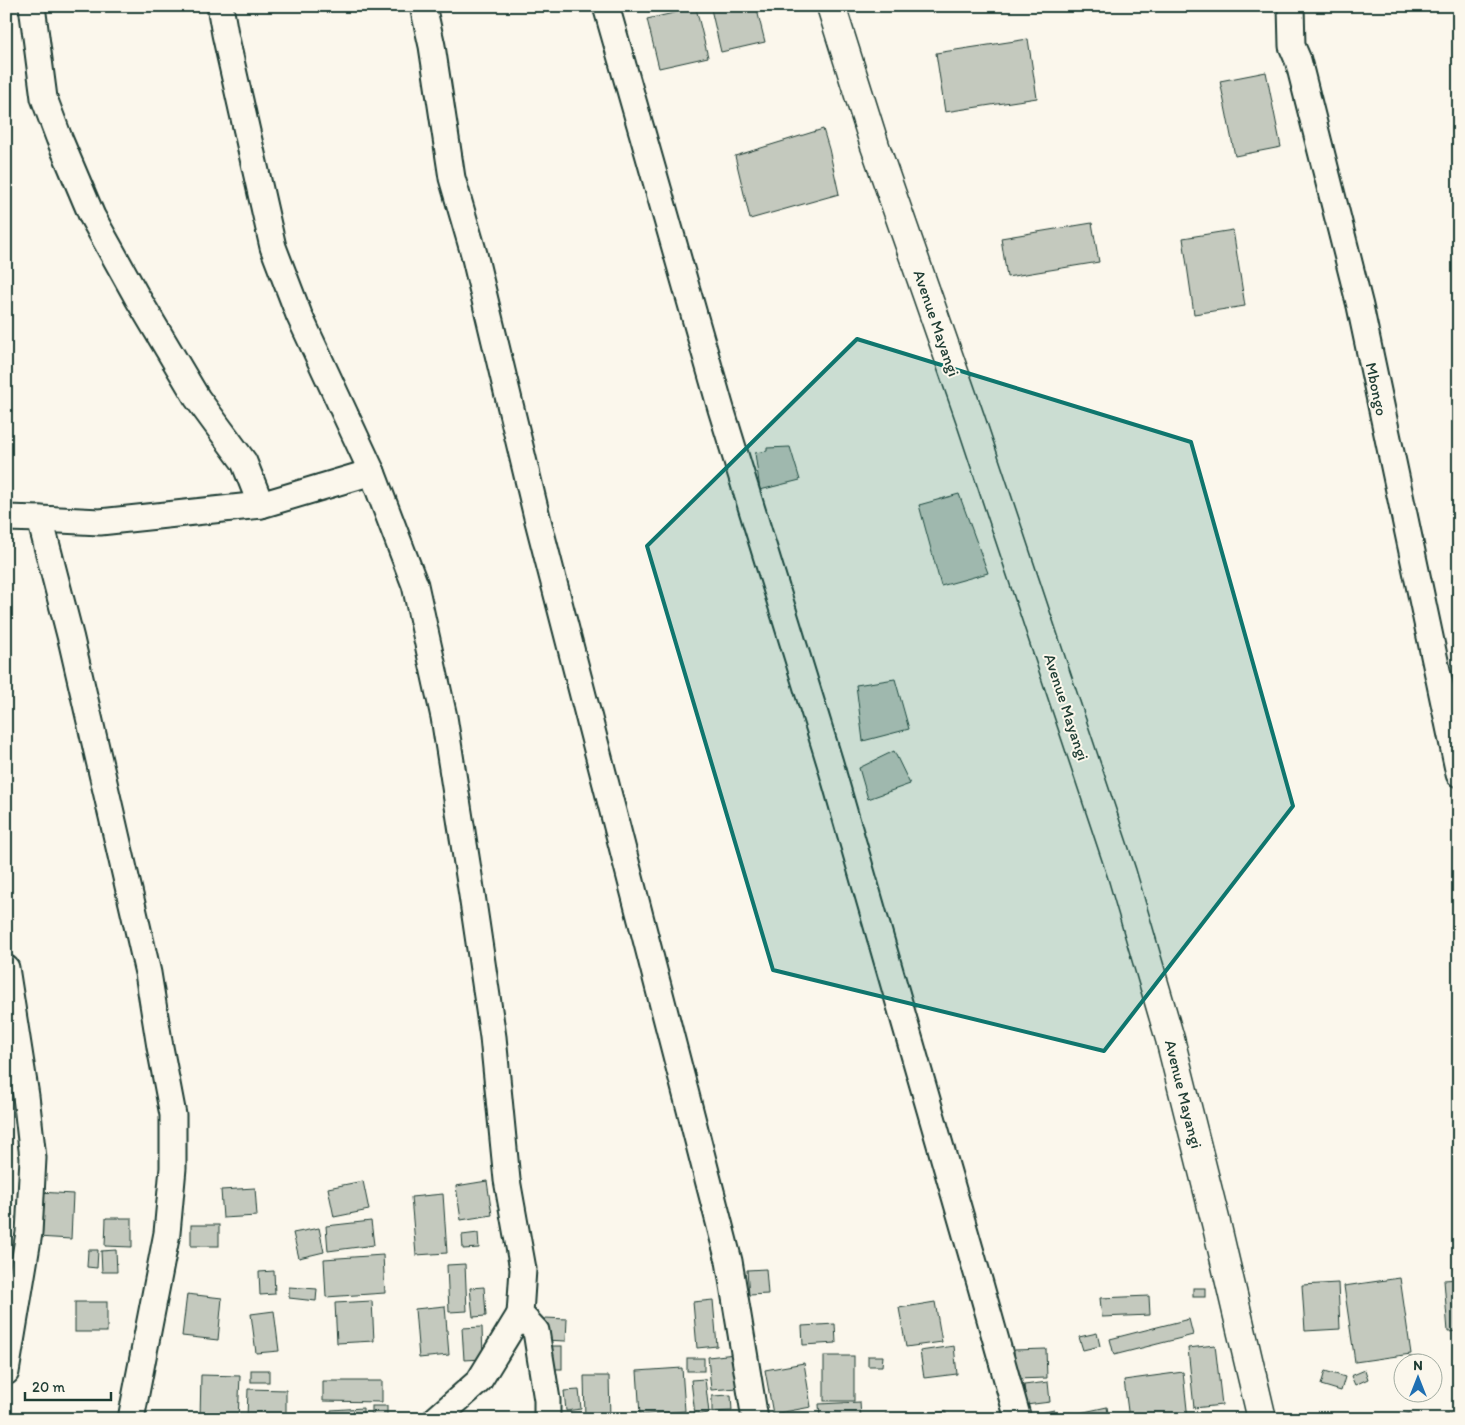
<svg xmlns="http://www.w3.org/2000/svg" width="1465" height="1425" viewBox="0 0 1465 1425" font-family="Itim,sans-serif">
<rect width="100%" height="100%" fill="#fbf7ec"/>
<filter id="ink" filterUnits="userSpaceOnUse"><feTurbulence type="fractalNoise" baseFrequency=".02" numOctaves="2"/><feDisplacementMap in="SourceGraphic" scale="10" xChannelSelector="R" yChannelSelector="G"/><feConvolveMatrix kernelMatrix="1 2 1 2 8 2 1 2 1" color-interpolation-filters="sRGB"/></filter>
<g filter="url(#ink)">
<g fill="#c4c9be" stroke="#1f3d34">
<polygon points="722,6 756,6 765,42 721,52 711,9"/>
<polygon points="696,8 708,57 659,68 647,19"/>
<polygon points="1028,39 1037,98 945,112 936,53"/>
<polygon points="1266,72 1281,147 1235,156 1220,81"/>
<polygon points="823,129 829,149 839,194 750,219 735,156"/>
<polygon points="1092,223 1099,262 1007,277 1001,238"/>
<polygon points="1233,230 1245,306 1194,314 1183,238"/>
<polygon points="790,447 800,480 760,490 755,453 767,451 767,448"/>
<polygon points="959,494 988,573 941,586 919,505"/>
<polygon points="895,679 909,729 863,741 856,685"/>
<polygon points="894,751 910,784 868,799 859,768"/>
<polygon points="363,1181 369,1210 334,1217 328,1188"/>
<polygon points="487,1181 492,1215 461,1220 456,1186"/>
<polygon points="255,1188 257,1216 223,1218 221,1190"/>
<polygon points="39,1192 73,1194 71,1239 37,1237"/>
<polygon points="443,1194 447,1253 416,1255 411,1197"/>
<polygon points="106,1218 132,1218 132,1247 105,1246"/>
<polygon points="371,1221 374,1245 328,1251 326,1226"/>
<rect x="191" y="1225" width="28" height="21"/>
<polygon points="319,1228 324,1252 299,1258 293,1233"/>
<polygon points="478,1233 479,1248 463,1249 462,1235"/>
<polygon points="88,1250 98,1250 97,1268 87,1267"/>
<polygon points="116,1250 117,1272 102,1272 101,1251"/>
<polygon points="383,1255 385,1293 326,1297 324,1259"/>
<polygon points="465,1264 467,1311 449,1312 447,1265"/>
<polygon points="766,1269 768,1294 749,1295 747,1270"/>
<polygon points="274,1271 275,1294 260,1295 259,1272"/>
<polygon points="1400,1278 1411,1354 1355,1362 1344,1286"/>
<polygon points="1459,1279 1459,1331 1448,1332 1444,1280"/>
<polygon points="1338,1283 1340,1329 1305,1331 1302,1285"/>
<polygon points="289,1287 317,1289 316,1301 289,1298"/>
<polygon points="484,1287 486,1316 473,1317 470,1288"/>
<rect x="1193" y="1288" width="12" height="9"/>
<polygon points="187,1294 222,1298 218,1340 182,1336"/>
<polygon points="1149,1296 1150,1315 1102,1317 1100,1298"/>
<polygon points="713,1300 717,1346 697,1348 693,1302"/>
<polygon points="372,1301 374,1341 337,1343 335,1303"/>
<rect x="75" y="1302" width="32" height="30"/>
<polygon points="935,1302 942,1342 906,1347 899,1308"/>
<polygon points="445,1306 449,1355 419,1358 415,1309"/>
<polygon points="274,1311 279,1351 256,1353 251,1314"/>
<polygon points="545,1318 567,1319 566,1341 544,1340"/>
<polygon points="1189,1319 1193,1335 1114,1355 1110,1339"/>
<polygon points="835,1324 836,1343 803,1345 802,1326"/>
<polygon points="482,1327 483,1359 464,1360 462,1328"/>
<polygon points="1097,1333 1100,1346 1083,1350 1079,1337"/>
<polygon points="1215,1345 1222,1405 1194,1408 1188,1348"/>
<rect x="546" y="1346" width="16" height="23"/>
<polygon points="954,1346 957,1374 924,1378 920,1351"/>
<polygon points="1046,1349 1047,1378 1015,1379 1014,1350"/>
<polygon points="735,1354 738,1388 711,1390 708,1357"/>
<rect x="824" y="1356" width="30" height="45"/>
<polygon points="868,1356 883,1356 882,1366 868,1366"/>
<rect x="1409" y="1357" width="11" height="5"/>
<rect x="687" y="1358" width="17" height="13"/>
<polygon points="804,1363 811,1407 773,1414 765,1370"/>
<polygon points="682,1368 685,1411 640,1415 637,1371"/>
<rect x="251" y="1370" width="18" height="12"/>
<polygon points="1365,1370 1368,1379 1355,1385 1351,1376"/>
<polygon points="1325,1371 1345,1377 1341,1391 1321,1385"/>
<polygon points="1183,1372 1188,1419 1129,1419 1124,1380"/>
<polygon points="201,1375 240,1376 238,1419 200,1418"/>
<polygon points="584,1376 609,1376 610,1419 585,1419"/>
<polygon points="705,1379 709,1413 695,1415 691,1380"/>
<polygon points="323,1381 382,1381 382,1402 323,1401"/>
<polygon points="1048,1382 1050,1402 1026,1405 1024,1385"/>
<polygon points="248,1389 286,1390 286,1419 247,1418"/>
<polygon points="579,1390 581,1409 566,1411 564,1391"/>
<polygon points="731,1395 732,1411 712,1412 712,1396"/>
<polygon points="860,1402 861,1419 820,1419 819,1404"/>
<rect x="372" y="1406" width="15" height="13"/>
<polygon points="1107,1407 1109,1419 1076,1419 1075,1414"/>
<polygon points="363,1408 363,1419 332,1419 331,1410"/>
<polygon points="1054,1410 1056,1419 1028,1419 1027,1416"/>
<polygon points="946,1412 946,1419 885,1419 885,1414"/>
<polygon points="1459,1412 1459,1419 1445,1419 1445,1415"/>
<polygon points="1411,1413 1413,1419 1382,1419"/>
<polygon points="813,1416 813,1419 780,1419"/>
</g>
<g fill="none" stroke-linecap="round" stroke-linejoin="round">
<g stroke="#1f3d34" stroke-width="29">
<g id="minor">
<polyline points="32,6 44,98 59,138 92,216 137,297 197,398 244,462 261,505"/>
<polyline points="220,6 225,34 273,247 299,315 372,472 415,585 444,717 472,895 493,1037 507,1180 523,1269 520,1314 536,1331 547,1400 547,1419"/>
<polyline points="423,6 432,46 452,178 474,254 537,517 729,1261 755,1419"/>
<polyline points="606,6 721,409 830,763 981,1287 1018,1419"/>
<polyline points="1291,6 1292,46 1298,60 1360,306 1459,774"/>
<polyline points="6,518 40,519 100,522 261,505 372,472"/>
<polyline points="40,519 71,639 148,973 160,1047 173,1115 173,1168 167,1233 131,1419"/>
<polyline points="6,968 26,1096 33,1158 29,1233 6,1372"/>
<polyline points="436,1419 479,1381 520,1314"/>
</g>
</g>
<g stroke="#1f3d34" stroke-width="31">
<polyline id="tertiary" points="831,6 875,146 970,418 1122,874 1170,1039 1217,1227 1262,1419"/>
</g>
<use href="#minor" stroke="#fbf7ec" stroke-width="25"/>
<use href="#tertiary" stroke="#fbf7ec" stroke-width="28"/>
</g>
</g>
<path fill="#0f766e" fill-opacity="0.2" stroke="#0f766e" stroke-width="4" stroke-linejoin="round" d="M857,339L1191,442L1293,806L1104,1051L773,970L647,546Z"/>
<g text-anchor="middle" stroke-width="4" stroke-linejoin="round" paint-order="stroke">
<g font-size="16" fill="#1f3d34" stroke="#fbf7ec">
<text transform="translate(937 323) rotate(71)" y="6">Avenue Mayangi</text>
<text transform="translate(1377 389) rotate(78)" y="6">Mbongo</text>
<text transform="translate(1067 707) rotate(72)" y="6">Avenue Mayangi</text>
<text transform="translate(1184 1094) rotate(76)" y="6">Avenue Mayangi</text>
</g>
</g>
<rect width="1465" height="1425" fill="none" stroke="#fbf7ec" stroke-width="25"/>
<rect x="12" y="12" width="1440" height="1400" fill="none" stroke="#1f3d34" stroke-width="2" filter="url(#ink)"/>
<g transform="translate(1418 1378)"><circle r="24" fill="#fbf7ec" stroke="#a3ada2"/>
<path d="M0-4L9 19L0 12L-9 19Z" fill="#1f6fb2"/>
<text y="-8" font-size="14" font-weight="bold" text-anchor="middle" fill="#1f3d34">N</text>
</g>
<path d="M25 1392v8h86v-8" fill="none" stroke="#1f3d34" stroke-width="2.5"/>
<text x="32" y="1392" font-size="15" fill="#1f3d34" stroke="#fbf7ec" stroke-width="4" paint-order="stroke">20 m</text>
</svg>
